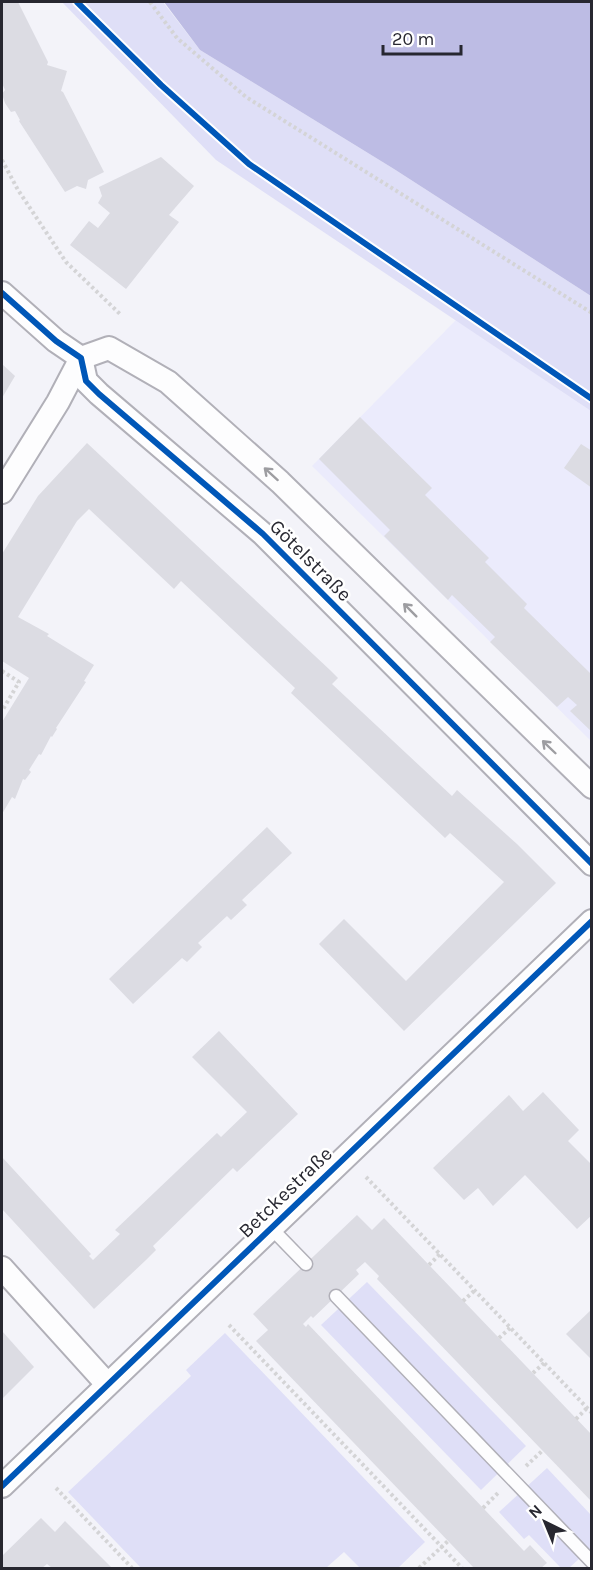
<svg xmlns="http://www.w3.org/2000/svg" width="593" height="1570" viewBox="0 0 593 1570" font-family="Karla,sans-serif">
<rect width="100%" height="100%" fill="#f3f3f9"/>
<polygon fill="#ebebfc" points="456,320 591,411 591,741 312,466"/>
<g fill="#dfdff7">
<polygon points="62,2 163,2 200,50 394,169 591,296 591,411 216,160"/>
<polygon points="367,1282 526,1446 481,1490 321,1325"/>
<polygon points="225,1333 425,1542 398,1568 360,1568 344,1552 326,1568 141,1568 68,1492 191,1376 186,1370"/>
<polygon points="547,1468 591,1515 591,1548 569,1568 561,1568 529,1535 524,1539 499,1512"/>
</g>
<polygon fill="#bdbce4" points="164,2 591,2 591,296 394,169 200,50"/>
<g fill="#dcdce3">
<polygon points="2,2 18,2 48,62 47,65 67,71 61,91 63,92 104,172 88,180 86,189 77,186 65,192 19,121 20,120 15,111 11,112 5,103 2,94 5,90 2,83"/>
<polygon points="161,157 194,186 169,215 179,222 126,289 70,245 89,221 98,228 110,213 98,203 102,196 99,187"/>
<polygon points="2,364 15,376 2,398"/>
<polygon points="360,417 432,488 425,495 489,558 485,562 527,604 524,608 590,673 592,672 592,732 570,711 577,705 568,697 557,707 490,642 495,637 452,595 448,600 384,536 390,530 319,459"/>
<polygon points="87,443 330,670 338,678 332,684 452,796 457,790 517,844 556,883 404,1031 319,944 344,919 406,981 504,882 450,833 445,838 291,693 295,688 181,581 174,589 89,509 77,521 18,617 49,634 47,636 94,665 84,681 86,682 56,728 57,729 52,737 51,736 41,755 39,754 29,770 31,772 25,780 23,779 15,799 12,797 2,814 2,722 29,678 2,661 2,554 38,496"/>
<polygon points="581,444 592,451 592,488 564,468"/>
<polygon points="267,827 292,853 242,900 247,905 231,920 227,916 198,943 202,947 187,962 182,958 133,1004 109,979"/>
<polygon points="219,1031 298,1114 237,1172 233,1168 153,1246 156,1250 146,1260 94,1309 2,1209 2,1157 91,1254 89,1256 93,1260 120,1234 115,1230 217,1133 221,1137 247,1112 192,1057"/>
<polygon points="543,1092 579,1130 568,1141 592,1165 592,1215 577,1229 525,1175 493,1206 478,1188 464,1200 433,1168 509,1095 523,1111"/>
<polygon points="357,1215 372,1230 384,1218 592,1435 592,1502 377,1279 379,1276 365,1262 356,1270 359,1274 313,1318 311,1316 303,1324 306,1327 308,1324 524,1551 530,1545 547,1563 541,1568 474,1568 256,1341 268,1330 253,1314"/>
<polygon points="592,1309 592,1360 566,1334"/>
<polygon points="2,1331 34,1367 2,1399"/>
<polygon points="41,1518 55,1532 65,1521 112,1568 52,1568 47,1564 42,1568 2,1568 2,1556"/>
</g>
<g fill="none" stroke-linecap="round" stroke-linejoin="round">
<g stroke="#b1b0b8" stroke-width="15">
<g id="service">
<polyline points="271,1228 306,1264"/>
<polyline points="336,1296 592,1562"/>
</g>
</g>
<g stroke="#b1b0b8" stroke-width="26">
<g id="minor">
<polyline points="2,293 56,341 81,358 86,381 99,394 263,534 592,864"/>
<polyline points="81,358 109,348 168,382 280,482 592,787"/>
<polyline points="2,492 58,402 81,358"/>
<polyline points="2,1268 107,1384"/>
<polyline points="2,1486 592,921"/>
</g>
</g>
<g stroke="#d4d4d6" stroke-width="4" stroke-dasharray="3 3" stroke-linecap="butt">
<polyline points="77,2 161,85 249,164 592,399"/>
<polyline points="150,2 177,38 246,97 592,313"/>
<polyline points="2,160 18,190 66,262 120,314"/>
<polyline points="2,671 19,682 2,711"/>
<polyline points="366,1177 592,1413"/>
<polyline points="429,1265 440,1254"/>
<polyline points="463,1301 474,1291"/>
<polyline points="229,1325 462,1568"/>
<polyline points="499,1338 510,1328"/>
<polyline points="533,1373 544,1363"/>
<polyline points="576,1419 587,1408"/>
<polyline points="526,1466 542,1451"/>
<polyline points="56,1488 132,1568"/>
<polyline points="483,1508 499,1492"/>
<polyline points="419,1568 448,1541"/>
</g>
<use href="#service" stroke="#fdfdfe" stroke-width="12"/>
<use href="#minor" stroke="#fdfdfe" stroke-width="22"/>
<g stroke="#fff" stroke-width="10">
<g id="cycleway">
<polyline points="77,2 161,85 249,164 592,399"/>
<polyline points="2,293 56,341 81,358 86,381 99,394 263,534 592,864"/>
<polyline points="2,1486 592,921"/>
</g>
</g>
<use href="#cycleway" stroke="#0057b8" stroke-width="6"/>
</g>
<defs><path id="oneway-shaft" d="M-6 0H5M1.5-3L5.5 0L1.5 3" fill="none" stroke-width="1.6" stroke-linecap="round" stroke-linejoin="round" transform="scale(1.5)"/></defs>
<g stroke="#9d9da1">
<use href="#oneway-shaft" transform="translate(271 474) rotate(-138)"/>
<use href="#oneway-shaft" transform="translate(410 610) rotate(-135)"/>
<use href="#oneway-shaft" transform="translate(549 747) rotate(-136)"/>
</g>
<g text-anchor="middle" stroke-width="5" stroke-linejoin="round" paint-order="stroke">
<g font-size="20" fill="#272730" stroke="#fff">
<text transform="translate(311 560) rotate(45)" y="7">Götelstraße</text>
<text transform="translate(285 1192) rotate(-44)" y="7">Betckestraße</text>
</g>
</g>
<rect width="593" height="1570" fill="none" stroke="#272730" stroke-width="6"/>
<g transform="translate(545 1522) rotate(317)" stroke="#ffffff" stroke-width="4.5" paint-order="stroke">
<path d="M0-4.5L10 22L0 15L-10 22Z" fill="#272730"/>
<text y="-9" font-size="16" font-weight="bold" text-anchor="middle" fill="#272730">N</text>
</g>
<path d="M383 45v9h78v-9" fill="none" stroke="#272730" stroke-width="3"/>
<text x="392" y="45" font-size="18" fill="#272730" stroke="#ffffff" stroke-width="4.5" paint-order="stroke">20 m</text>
</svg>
